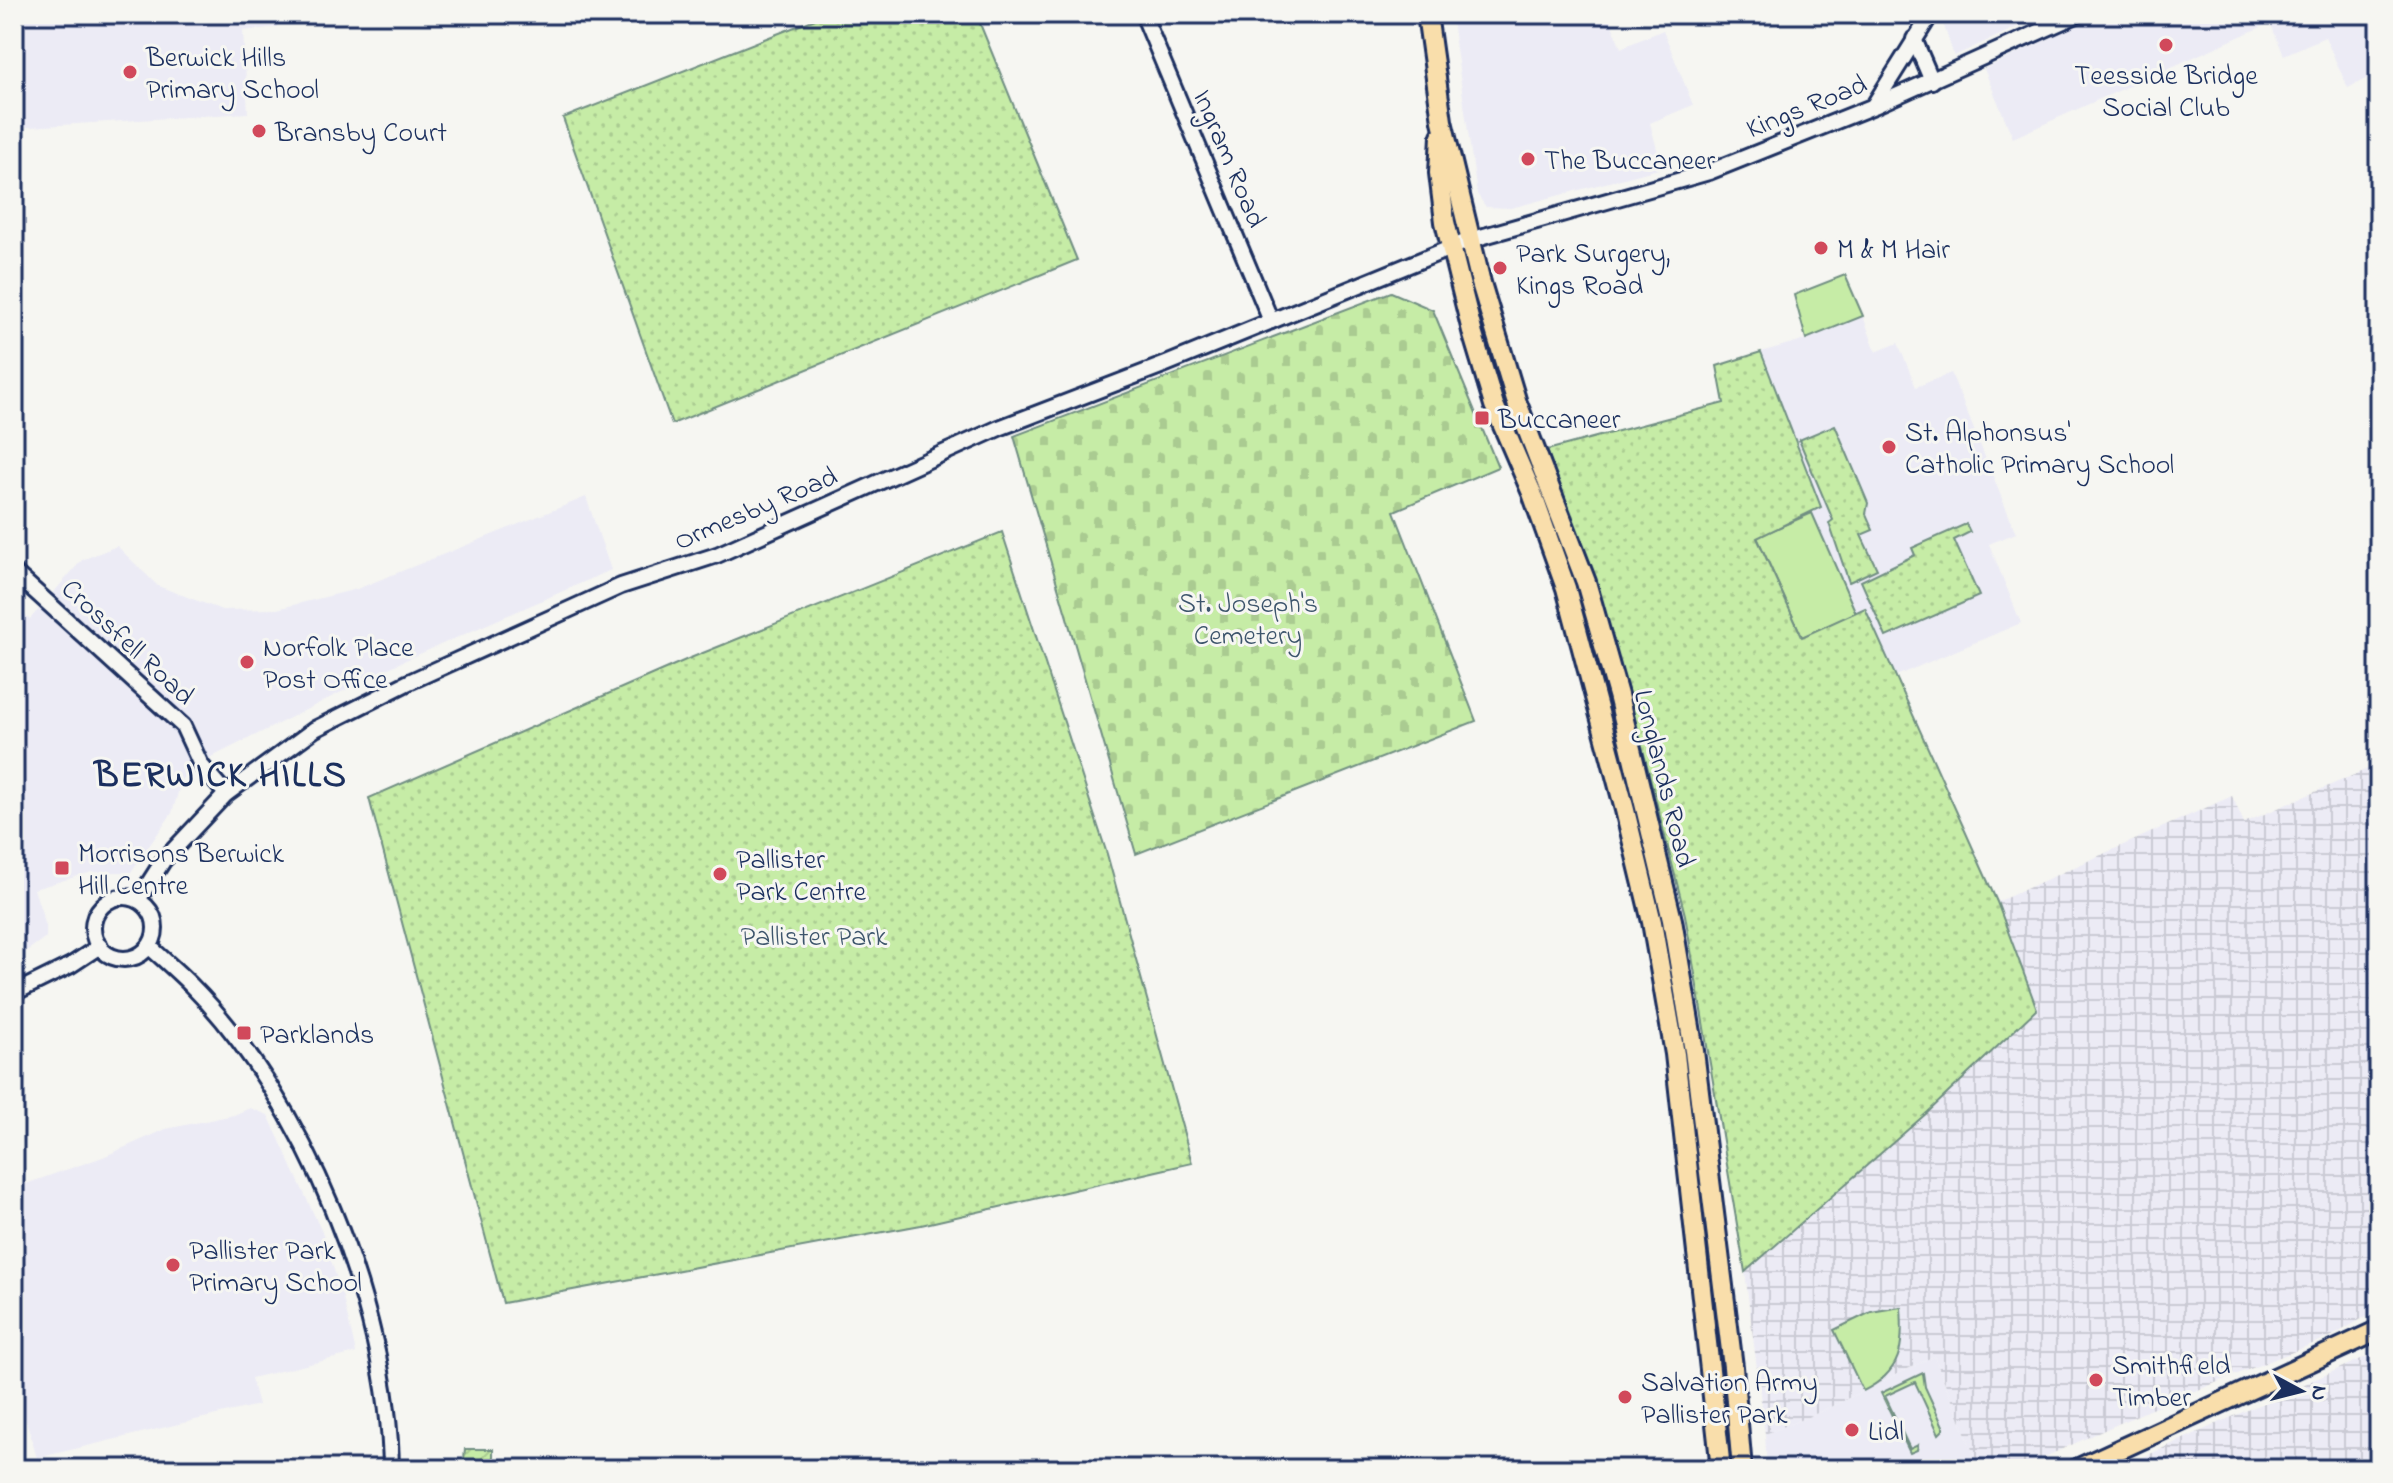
<svg xmlns="http://www.w3.org/2000/svg" width="2393" height="1483" viewBox="0 0 2393 1483" font-family="'Indie Flower',sans-serif">
<defs>
<pattern id="industrial-grid" width="8" height="8" patternUnits="userSpaceOnUse" patternTransform="scale(2)"><rect width="8" height="8" fill="#ecebf5"/><path d="M0 4h8M4 0v8" fill="none" stroke="#cacad4"/></pattern>
<pattern id="cemetery-stones" width="16" height="16" patternUnits="userSpaceOnUse" patternTransform="scale(2)"><rect width="16" height="16" fill="#c6eca6"/><path d="M2 7V4a2 2 0 0 1 4 0v3zM10 15v-3a2 2 0 0 1 4 0v3z" fill="#aacb91"/></pattern>
<pattern id="park-dots" width="8" height="8" patternUnits="userSpaceOnUse" patternTransform="scale(2)"><rect width="8" height="8" fill="#c6eca6"/><path d="M2 2h.1M6 6h.1" fill="none" stroke="#aacb91" stroke-width="1.8" stroke-linecap="round"/></pattern>
<pattern id="garden-furrows" width="10" height="10" patternUnits="userSpaceOnUse" patternTransform="scale(2)"><rect width="10" height="10" fill="#c6eca6"/><path d="M-1 1l2-2M0 10L10 0M9 11l2-2" fill="none" stroke="#aacb91"/></pattern>
</defs>
<rect width="100%" height="100%" fill="#f6f6f2"/>
<filter id="ink" filterUnits="userSpaceOnUse"><feTurbulence type="fractalNoise" baseFrequency=".0125" numOctaves="2"/><feDisplacementMap in="SourceGraphic" scale="16" xChannelSelector="R" yChannelSelector="G"/><feConvolveMatrix kernelMatrix="1 2 1 2 8 2 1 2 1" color-interpolation-filters="sRGB"/></filter>
<g filter="url(#ink)">
<g fill="#ecebf5">
<polygon points="14,14 277,14 277,27 243,31 248,113 14,128"/>
<polygon points="1451,14 1608,14 1621,48 1663,30 1693,105 1650,123 1662,168 1511,208 1486,207 1477,194"/>
<polygon points="1945,14 2046,14 1954,56 1942,20"/>
<polygon points="2101,14 2379,14 2379,72 2348,88 2325,37 2284,55 2270,23 2013,138 1984,69"/>
<polygon points="1863,316 1876,352 1898,343 1916,387 1951,373 2016,533 1989,544 2021,623 1896,676 1865,608 1802,637 1812,513 1821,507 1761,352 1806,339"/>
<polygon points="586,497 611,570 399,663 200,763 182,779 172,813 131,872 92,872 34,889 46,926 46,937 14,960 14,607 30,619 82,560 117,546 158,586 222,610 277,609 357,589"/>
<polygon points="250,1108 268,1115 322,1232 343,1298 356,1353 251,1378 258,1405 37,1458 14,1380 14,1188 103,1157 166,1129 234,1115"/>
<polygon points="1934,1356 1980,1469 1767,1469 1765,1434 1820,1412"/>
</g>
<g fill="url(#industrial-grid)">
<polygon points="2379,764 2379,1309 2332,1336 2151,1409 2018,1469 1980,1469 1934,1356 1820,1412 1765,1434 1745,1272 1928,1112 2037,1010 1997,902 2232,796 2244,823"/>
<polygon points="2379,1351 2379,1469 2117,1469 2307,1383"/>
</g>
<g fill="#c6eca6" stroke="#708e82" stroke-width="2">
<polygon points="1845,275 1863,316 1806,339 1794,295"/>
<polygon points="1812,513 1856,613 1802,637 1757,537"/>
<path d="M1901,1307C1904,1347 1902,1372 1863,1391L1834,1330L1871,1312Z"/>
<polygon points="1923,1373 1925,1387 1943,1426 1943,1430 1939,1434 1915,1382 1885,1396 1910,1449 1918,1445 1917,1450 1910,1453 1881,1393"/>
</g>
<polygon fill="url(#cemetery-stones)" stroke="#708e82" stroke-width="2" points="1391,292 1433,310 1498,467 1394,511 1476,721 1136,854 1014,436"/>
<g fill="url(#park-dots)" stroke="#708e82" stroke-width="2">
<polygon points="828,14 976,14 1077,260 672,424 563,118"/>
<polygon points="1761,352 1821,507 1757,538 1802,637 1865,608 1997,902 2037,1009 1928,1112 1745,1272 1685,915 1627,687 1547,450 1724,403 1717,366"/>
<polygon points="1835,425 1868,503 1866,514 1873,530 1861,535 1877,569 1849,582 1829,523 1833,520 1799,440"/>
<polygon points="1966,524 1970,532 1954,540 1979,596 1886,637 1861,581 1915,555 1912,548"/>
<polygon points="1002,532 1107,854 1192,1163 921,1225 503,1303 369,798 688,659"/>
</g>
<polygon fill="url(#garden-furrows)" stroke="#708e82" stroke-width="2" points="465,1449 493,1449 493,1460 500,1460 496,1469 463,1469"/>
<g fill="none" stroke-linecap="round" stroke-linejoin="round">
<g stroke="#1b2f5e" stroke-width="20">
<g id="tertiary">
<polyline points="1143,14 1271,321"/>
<polyline points="1914,39 1932,81"/>
<polyline points="1874,105 1931,14"/>
<polyline points="14,572 183,726 201,765 226,794"/>
<circle cx="124" cy="928" r="31"/>
<polyline points="138,900 163,861 226,794 315,729 409,682 621,586 717,555 999,428 1166,364 1470,240 1709,172 1874,106 2079,14"/>
<path d="M150,947C163,959 177,971 190,984C304,1098 389,1308 391,1469"/>
<polyline points="14,993 71,965 100,946"/>
</g>
</g>
<g stroke="#1b2f5e" stroke-width="24">
<g id="primary">
<polyline points="1427,14 1442,121 1481,283 1517,403 1586,582 1618,695 1672,920 1694,1051 1733,1367 1742,1469"/>
<polyline points="1441,136 1439,173 1445,222 1473,335 1494,405 1532,493 1566,588 1625,810 1652,922 1675,1054 1721,1469"/>
<polyline points="2077,1469 2379,1330"/>
</g>
</g>
<use href="#tertiary" stroke="#f6f6f2" stroke-width="14"/>
<use href="#primary" stroke="#f9deab" stroke-width="18"/>
</g>
</g>
<g fill="#d1495b" stroke="#f6f6f2" stroke-width="3">
<circle cx="2166" cy="45" r="8"/>
<circle cx="130" cy="72" r="8"/>
<circle cx="259" cy="131" r="8"/>
<circle cx="1528" cy="159" r="8"/>
<circle cx="1821" cy="248" r="8"/>
<circle cx="1500" cy="268" r="8"/>
<rect x="1474" y="410" width="16" height="16" rx="4"/>
<circle cx="1889" cy="447" r="8"/>
<circle cx="247" cy="662" r="8"/>
<rect x="54" y="860" width="16" height="16" rx="4"/>
<circle cx="720" cy="874" r="8"/>
<rect x="236" y="1025" width="16" height="16" rx="4"/>
<circle cx="173" cy="1265" r="8"/>
<circle cx="2096" cy="1380" r="8"/>
<circle cx="1625" cy="1397" r="8"/>
<circle cx="1852" cy="1430" r="8"/>
</g>
<g text-anchor="middle" stroke-width="6" stroke-linejoin="round" paint-order="stroke">
<g font-size="28" fill="#1b2f5e" stroke="#f6f6f2" text-anchor="start">
<text x="146" y="66">Berwick Hills<tspan x="146" dy="32">Primary School</tspan></text>
<text x="2166" y="84" text-anchor="middle">Teesside Bridge<tspan x="2166" dy="32">Social Club</tspan></text>
<text x="275" y="141">Bransby Court</text>
<text x="1544" y="169">The Buccaneer</text>
<text x="1837" y="258">M &amp; M Hair</text>
<text x="1516" y="262">Park Surgery,<tspan x="1516" dy="32">Kings Road</tspan></text>
<text x="1498" y="428">Buccaneer</text>
<text x="1905" y="441">St. Alphonsus'<tspan x="1905" dy="32">Catholic Primary School</tspan></text>
<text x="263" y="656">Norfolk Place<tspan x="263" dy="32">Post Office</tspan></text>
<text x="78" y="862">Morrisons Berwick<tspan x="78" dy="32">Hill Centre</tspan></text>
<text x="736" y="868">Pallister<tspan x="736" dy="32">Park Centre</tspan></text>
<text x="260" y="1043">Parklands</text>
<text x="189" y="1259">Pallister Park<tspan x="189" dy="32">Primary School</tspan></text>
<text x="2112" y="1374">Smithfield<tspan x="2112" dy="32">Timber</tspan></text>
<text x="1641" y="1391">Salvation Army<tspan x="1641" dy="32">Pallister Park</tspan></text>
<text x="1868" y="1440">Lidl</text>
</g>
<g font-size="28" fill="#1b2f5e" stroke="#f6f6f2">
<text transform="translate(1806 105) rotate(-22)" y="10">Kings Road</text>
<text transform="translate(1231 158) rotate(67)" y="10">Ingram Road</text>
<text transform="translate(755 507) rotate(-23)" y="10">Ormesby Road</text>
<text transform="translate(129 641) rotate(43)" y="10">Crossfell Road</text>
<text transform="translate(1666 778) rotate(76)" y="10">Longlands Road</text>
</g>
<g font-size="28" fill="#3d556c" stroke="#f6f6f2">
<text x="1248" y="612">St. Joseph's<tspan x="1248" dy="32">Cemetery</tspan></text>
<text x="814" y="945">Pallister Park</text>
</g>
<g font-size="36" font-weight="bold" letter-spacing="2" fill="#1b2f5e" stroke="#f6f6f2">
<text x="221" y="786">BERWICK HILLS</text>
</g>
</g>
<rect width="2393" height="1483" fill="none" stroke="#f6f6f2" stroke-width="48"/>
<rect x="24" y="24" width="2345" height="1435" fill="none" stroke="#1b2f5e" stroke-width="3" filter="url(#ink)"/>
<g transform="translate(2301 1391) rotate(97)" stroke="#f6f6f2" stroke-width="6" paint-order="stroke">
<path d="M0-6L14 30L0 20L-14 30Z" fill="#1b2f5e"/>
<text y="-12" font-size="22" font-weight="bold" text-anchor="middle" fill="#1b2f5e">N</text>
</g>
</svg>
